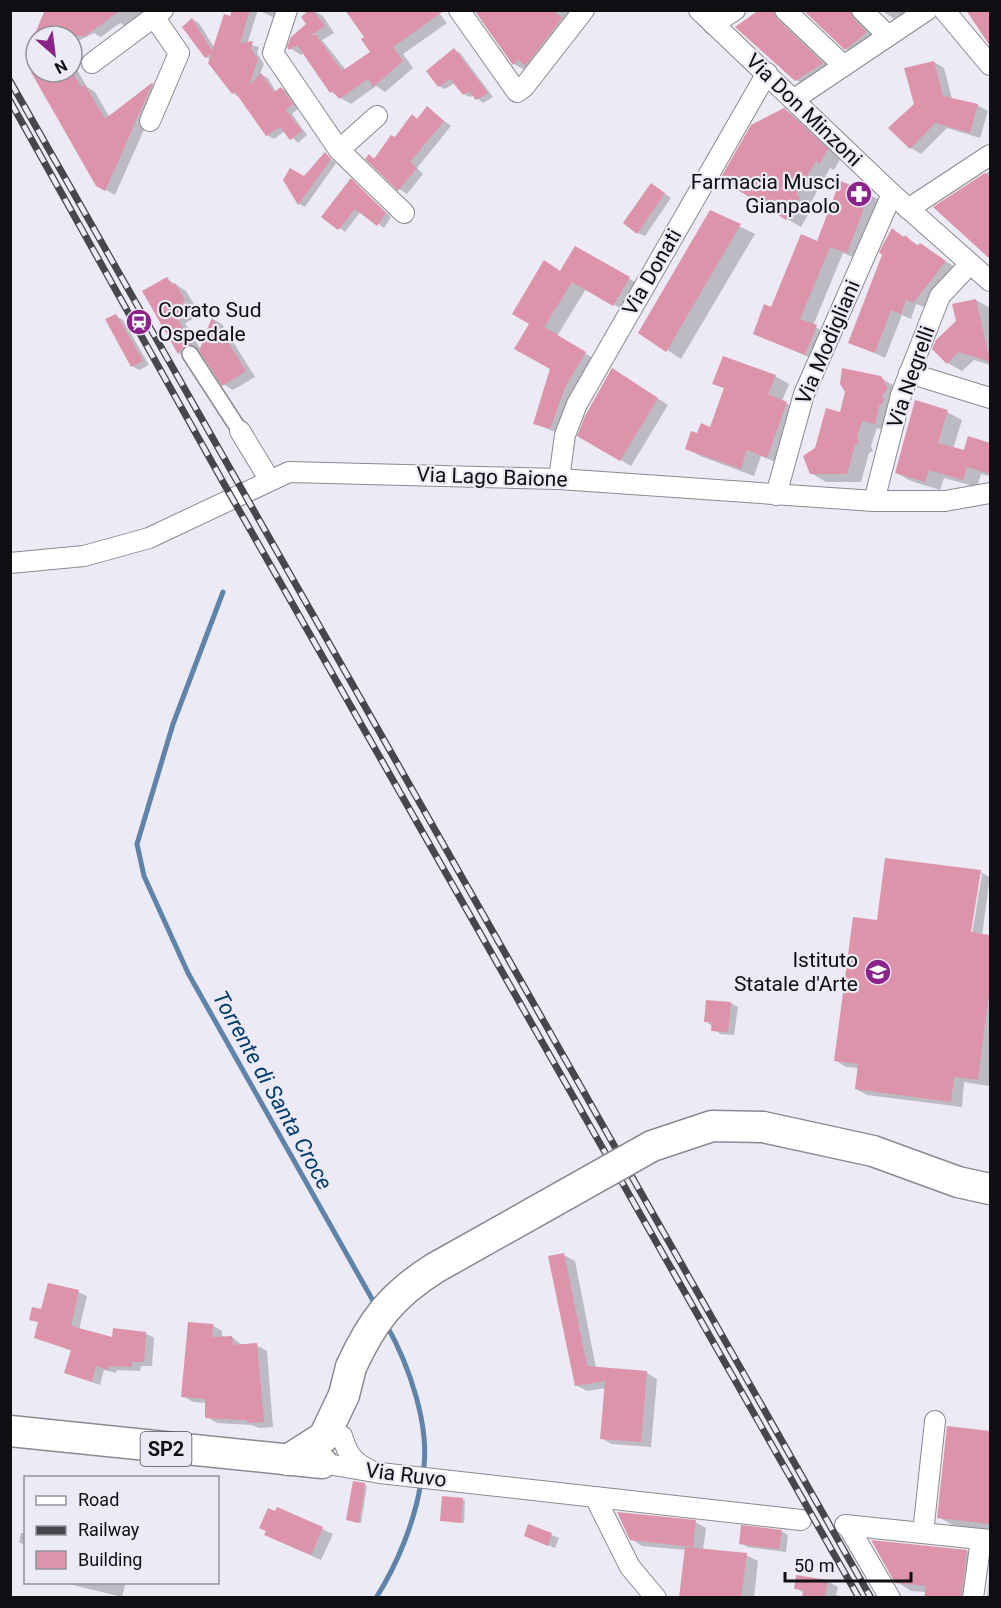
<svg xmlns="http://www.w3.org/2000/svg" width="1001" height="1608" viewBox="0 0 1001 1608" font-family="Roboto,sans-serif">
<rect width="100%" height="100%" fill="#eceaf4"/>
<g fill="#0003" fill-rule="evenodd">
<polygon points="47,10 145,10 149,17 131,29 120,23 101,37 94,33 72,44 72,36 36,36 36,72 72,72 72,61 87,87 95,92 110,118 153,84 162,89 115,195 97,185 26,59"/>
<polygon points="234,10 258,10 247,44 259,47 257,53 264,64 260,74 268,78 276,92 281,88 288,92 299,108 292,114 307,135 298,143 285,131 274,139 267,135 239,97 233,93 211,60 206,57 193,20 199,23 215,49"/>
<polygon points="258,10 282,10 279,20"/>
<polygon points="313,10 323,16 334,33 322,40 346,70 439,13 447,23 403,54 413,68 385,92 376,86 351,104 331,92 305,52 301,55 290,48 308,24"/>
<polygon points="475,10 591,10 528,72 514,64"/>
<polygon points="773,10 784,16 787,26 832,69 807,86 796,80"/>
<polygon points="805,10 866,10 878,39 858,56 846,49"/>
<polygon points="881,10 924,10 903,25"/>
<polygon points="454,50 460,53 493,97 483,103 474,95 470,97 464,94 455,83 445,89 439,86"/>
<polygon points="934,62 944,68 952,99 977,105 988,111 980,138 947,128 921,154 911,148 915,104"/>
<polygon points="427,108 451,126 417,168 423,174 407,194 399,189 370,156 376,159 396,139 413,116 418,120"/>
<polygon points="784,109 798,118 841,158 834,170 830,168 810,204 813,206 801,227 787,219"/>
<polygon points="325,154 336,163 305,207 299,204 285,180 304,178"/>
<polygon points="990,171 990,257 935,207"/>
<polygon points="351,180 391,217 384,228 361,211 345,232 323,216"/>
<polygon points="841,183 883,201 860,260 843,253 813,326 829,334 818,361 755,334 818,243"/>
<polygon points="658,189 671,198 645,236 638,233"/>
<polygon points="710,212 755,234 681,359 640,332"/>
<polygon points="893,230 955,267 924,307 916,304 911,319 902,315 885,358 850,342"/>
<polygon points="575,248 642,286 627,312 586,289 557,336 598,361 564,436 535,423 552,369 517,348"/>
<polygon points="167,279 186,291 195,306 191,308 196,317 185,323 201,350 213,319 222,324 255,377 233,390 223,384 201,350 195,352 189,359 179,353"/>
<polygon points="976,300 990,308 990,365 974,360 962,371 948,363 957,321"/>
<polygon points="116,316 123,320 149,365 139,370 132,366"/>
<polygon points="623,376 668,405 631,466 579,435"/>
<polygon points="775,376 789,384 782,401 800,411 781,464 761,456 754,476 700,456 686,448 698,435 711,428 725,389 714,383"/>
<polygon points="881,378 896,387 889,431 877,428 871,446 873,451 869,453 861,482 826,482 811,473 817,449 841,414 847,392"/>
<polygon points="947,412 962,420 953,449 965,452 969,438 990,444 990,476 981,474 977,487 944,478 940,490 911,481 897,473"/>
<path d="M980,872L990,877L982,935L990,936L989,1086L964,1082L962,1107L867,1095L856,1089L859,1068L846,1067L835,1060L879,922ZM979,874H982L971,940L969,939Z"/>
<polygon points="731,1003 738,1007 734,1035 720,1034 706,1021"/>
<polygon points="564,1255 575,1261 596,1368 647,1373 657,1379 651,1447 612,1444 601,1438 606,1388 587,1391 576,1385"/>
<polygon points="78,1292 87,1296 79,1330 113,1339 145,1333 154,1338 152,1366 141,1366 140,1371 117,1370 116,1373 104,1370 100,1385 66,1373 72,1351 36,1338 39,1323 31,1319"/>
<polygon points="212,1325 222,1331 222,1338 232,1337 243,1346 256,1345 267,1351 273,1427 259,1428 252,1425 217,1423 207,1417 207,1403 193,1402 183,1396"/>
<polygon points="948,1428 990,1433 990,1530 953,1525 938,1517"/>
<polygon points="364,1484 367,1486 361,1523 351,1521"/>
<polygon points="462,1499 465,1501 464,1523 441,1520"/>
<polygon points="278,1509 333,1534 321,1560 276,1540"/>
<polygon points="695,1522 706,1528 703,1550 746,1555 758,1561 754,1598 680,1598 686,1550 642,1546 631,1539"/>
<polygon points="529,1526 559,1538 555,1548 525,1536"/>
<polygon points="26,1531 26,1546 19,1542 21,1533 25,1533"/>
<polygon points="781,1531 788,1535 786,1552 747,1547 741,1543"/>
<polygon points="874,1542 967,1551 981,1559 976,1598 926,1598 926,1592 911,1591 897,1582"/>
<polygon points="990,1569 990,1598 987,1598"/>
<polygon points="827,1581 838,1587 836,1595 848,1598 804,1598 804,1593 796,1588"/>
<polygon points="61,1582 126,1582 122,1597"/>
</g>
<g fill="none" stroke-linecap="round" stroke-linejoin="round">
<g stroke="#5f83a9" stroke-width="5">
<polyline points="223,592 173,724 137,844 144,876 188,973 376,1306"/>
<path d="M386,1324C409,1365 431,1427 423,1473"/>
<path d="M376,1598C397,1565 415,1521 421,1482"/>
</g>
</g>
<g fill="#dd93aa">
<polygon points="45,10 121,10 85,36 34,36"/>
<polygon points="232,10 250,10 240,43 253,41 251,49 258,59 249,86 261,73 274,92 281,87 293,104 286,110 302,131 290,140 280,127 266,136 235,92 232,94 208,63 212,53 205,58 182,27 192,18 212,51 224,14 230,16"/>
<polygon points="309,10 313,10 325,26 311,35 316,35 342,71 370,52 361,39 364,37 345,10 445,10 393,47 403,61 373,87 368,79 339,99 333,91 330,93 297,45 289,50 287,47 291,37 306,24 301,17"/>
<polygon points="474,10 553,10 562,18 525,66 518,59 513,65"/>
<polygon points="759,10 773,10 777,19 823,63 795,81 735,27"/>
<polygon points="803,10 850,10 853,18 867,32 845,50"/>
<polygon points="966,10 990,10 990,46"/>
<polygon points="454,48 488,93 476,100 469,91 463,95 450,79 438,87 426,71"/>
<polygon points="934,61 943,96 978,104 970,133 935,123 910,149 888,128 914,104 904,68"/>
<polygon points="31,72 72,72 81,87 85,85 105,119 153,82 105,191 96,186"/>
<polygon points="427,106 444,121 410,162 417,168 398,191 365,159 369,154 374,159 391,135 395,137 412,114 417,119"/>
<polygon points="784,108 828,149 819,164 816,161 796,195 800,197 786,220 720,179 751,125"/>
<polygon points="325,152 331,159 298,205 283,180 290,168 304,176"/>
<polygon points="985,173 990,177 990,259 933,207"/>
<polygon points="351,178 386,213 377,226 355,209 338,230 321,217"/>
<polygon points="840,181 870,192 847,253 830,247 800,319 817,325 805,355 753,334 764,304 771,307 801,234 817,241"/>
<polygon points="651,183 665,193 637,234 623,223"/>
<polygon points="710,210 741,224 666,352 638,333"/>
<polygon points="892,228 904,238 905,235 917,246 920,243 946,261 913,303 906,299 901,314 891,310 875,353 848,343 882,255 879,252"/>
<polygon points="575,246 630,277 613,306 572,282 544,327 586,352 565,387 550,429 533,424 550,369 514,349 529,324 512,314 544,260 560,271"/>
<polygon points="167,277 172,285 175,283 185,300 182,302 186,310 176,316 192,345 184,346 178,354 142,291"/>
<polygon points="976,299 990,362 958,352 947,364 932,349 936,340 956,321 952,304"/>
<polygon points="116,314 143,361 131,367 105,319"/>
<polygon points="212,317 246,371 222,386 199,351"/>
<polygon points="723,356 776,375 768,394 787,402 767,458 747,450 741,469 685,449 691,431 697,433 701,423 710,427 724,388 712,384"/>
<polygon points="612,368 658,398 620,461 577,436 585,416"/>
<polygon points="842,368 881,376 888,388 882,396 884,401 879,406 875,424 862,421 857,437 859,443 855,445 847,474 810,474 803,456 815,448 826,408 840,412 845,392 840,384"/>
<polygon points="915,400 948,410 938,443 964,450 968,436 990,443 990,474 967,467 963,480 929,470 925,482 895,473"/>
<polygon points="885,858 981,870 971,932 990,935 990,985 978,1080 954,1077 951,1102 855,1089 858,1064 834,1061 853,917 877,920"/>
<polygon points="706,1000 731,1002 728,1032 711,1031 712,1022 704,1022"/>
<polygon points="564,1253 587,1366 647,1371 641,1442 600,1439 605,1381 575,1386 548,1256"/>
<polygon points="48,1283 79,1290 71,1326 112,1337 113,1328 146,1332 144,1362 132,1362 132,1367 109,1366 108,1370 96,1366 92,1382 64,1373 71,1350 34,1338 38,1322 29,1320 32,1307 41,1309"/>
<polygon points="188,1322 213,1324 212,1337 232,1336 233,1345 257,1343 264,1422 247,1423 247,1420 205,1418 205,1399 181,1397"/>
<polygon points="947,1426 990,1431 990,1524 937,1518"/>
<polygon points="353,1481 365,1483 359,1523 346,1520"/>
<polygon points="442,1496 463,1498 461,1523 440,1521"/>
<polygon points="277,1507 323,1527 311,1555 264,1535 266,1531 259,1528 268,1508 275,1511"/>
<polygon points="617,1512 696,1520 693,1547 630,1540"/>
<polygon points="528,1524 552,1533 548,1546 524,1536"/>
<polygon points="741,1525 782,1530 779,1549 739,1544"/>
<polygon points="871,1540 967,1550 961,1598 924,1598 926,1586 895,1583"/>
<polygon points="685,1547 747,1553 741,1598 679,1598"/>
<polygon points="796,1575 828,1580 824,1598 802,1598 803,1590 794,1589"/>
</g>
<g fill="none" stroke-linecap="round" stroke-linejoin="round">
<g stroke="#8b8992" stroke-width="18">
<polyline id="pedestrian" points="190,354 240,431"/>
</g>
<g stroke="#8b8992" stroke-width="22">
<g id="minor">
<polyline points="287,10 273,53 339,150 404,213"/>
<polyline points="459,10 517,92 524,87 584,10"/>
<polyline points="699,10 892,194 990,281"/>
<polyline points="785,10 844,66"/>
<polyline points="862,10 888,36"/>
<polyline points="944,10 990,65"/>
<polyline points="713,24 735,10"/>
<polyline points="92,63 163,10"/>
<polyline points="793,100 927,10"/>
<polyline points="150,121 179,53 154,17"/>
<polyline points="339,150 377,116"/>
<polyline points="908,209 990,155"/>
<polyline points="909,373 990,398"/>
<polyline points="240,431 269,479"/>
<polyline points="559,479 565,435 577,404 767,73"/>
<polyline points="776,495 804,394 892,194"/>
<polyline points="874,501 901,395 940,296 969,265"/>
<polyline points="10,563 84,556 149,538 289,472 559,479 874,501 945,501 990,493"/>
<path d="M342,1436C347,1452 352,1462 368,1469"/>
<polyline points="322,1463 380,1473 801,1520"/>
<polyline points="595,1497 630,1567 656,1598"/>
<polyline points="845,1525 990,1540"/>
<polyline points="848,1526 890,1598"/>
<polyline points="923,1533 935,1421"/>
<polyline points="973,1598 981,1539"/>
</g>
</g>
<g stroke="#8b8992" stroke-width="33">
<g id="primary">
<polyline points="763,1127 873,1151 958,1182 990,1189"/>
<polyline points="10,1431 322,1463"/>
<polyline points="288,1460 324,1437 344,1395 351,1367"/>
</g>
</g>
<use href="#pedestrian" stroke="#fff" stroke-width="15"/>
<use href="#minor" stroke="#fff" stroke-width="20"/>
<use href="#primary" stroke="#fff" stroke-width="30"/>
<g stroke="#47464b" stroke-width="7">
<g id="rail">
<polyline points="10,81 871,1598"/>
<polyline points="10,101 223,482 859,1598"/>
</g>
</g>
<use href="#rail" stroke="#eceaf4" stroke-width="4.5" stroke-dasharray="14" stroke-linecap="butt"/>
<g stroke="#8b8992" stroke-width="33" stroke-linecap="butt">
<path id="primary-bridge" d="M351,1367C372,1321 392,1295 435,1268L652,1146L712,1126L763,1127"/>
</g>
<use href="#primary-bridge" stroke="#fff" stroke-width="30"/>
</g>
<defs>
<g id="pharmacy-disc" transform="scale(1.35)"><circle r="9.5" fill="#8a238a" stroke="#eceaf4"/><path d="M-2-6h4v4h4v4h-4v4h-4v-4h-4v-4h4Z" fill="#fff"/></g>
<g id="station-disc" transform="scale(1.35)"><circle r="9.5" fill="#8a238a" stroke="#eceaf4"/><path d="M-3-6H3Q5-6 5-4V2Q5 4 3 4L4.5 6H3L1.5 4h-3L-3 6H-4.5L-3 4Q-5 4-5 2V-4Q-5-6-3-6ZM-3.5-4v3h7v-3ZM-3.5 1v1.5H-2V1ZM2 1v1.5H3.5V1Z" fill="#fff"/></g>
<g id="school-disc" transform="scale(1.35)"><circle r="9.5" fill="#8a238a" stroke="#eceaf4"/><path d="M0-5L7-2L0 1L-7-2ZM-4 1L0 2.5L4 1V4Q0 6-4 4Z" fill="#fff"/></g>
</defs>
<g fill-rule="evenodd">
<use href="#pharmacy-disc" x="859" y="194"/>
<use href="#station-disc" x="139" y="322"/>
<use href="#school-disc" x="878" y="972"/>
</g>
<g text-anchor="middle" stroke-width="4.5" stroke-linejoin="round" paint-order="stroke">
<rect fill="#eceaf4" stroke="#515056" stroke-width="1.5" x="140.5" y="1432" width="51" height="34" rx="4.5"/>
<g font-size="20" font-weight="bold" fill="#0f0e12">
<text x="166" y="1456">SP2</text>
</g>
<g font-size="21" fill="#0f0e12" stroke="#eceaf4">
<text transform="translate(804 110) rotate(44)" y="7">Via Don Minzoni</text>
<text transform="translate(652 272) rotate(-60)" y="7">Via Donati</text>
<text transform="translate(828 342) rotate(-67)" y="7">Via Modigliani</text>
<text transform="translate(911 377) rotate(-71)" y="7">Via Negrelli</text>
<text transform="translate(492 477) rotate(2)" y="7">Via Lago Baione</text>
<text transform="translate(406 1475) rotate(7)" y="7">Via Ruvo</text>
</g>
<g font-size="21" fill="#0f0e12" stroke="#eceaf4" text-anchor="end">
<text x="840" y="189">Farmacia Musci<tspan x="840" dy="24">Gianpaolo</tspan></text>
<text x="158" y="317" text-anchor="start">Corato Sud<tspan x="158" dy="24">Ospedale</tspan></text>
<text x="858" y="967">Istituto<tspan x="858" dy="24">Statale d'Arte</tspan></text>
</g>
<g font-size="22" font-style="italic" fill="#003d6c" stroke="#eceaf4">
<text transform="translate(273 1090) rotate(61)" y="8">Torrente di Santa Croce</text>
</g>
</g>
<rect width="1001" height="1608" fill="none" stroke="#0f0e12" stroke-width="24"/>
<rect x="24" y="1476" width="195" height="108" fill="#eceaf4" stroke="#94929a" stroke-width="1.5"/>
<rect x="36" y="1496" width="30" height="9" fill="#ffffff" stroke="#94929a" stroke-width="1.5"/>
<text x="78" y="1506" font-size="18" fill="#0f0e12">Road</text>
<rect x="36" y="1526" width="30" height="9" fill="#47464b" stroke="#94929a" stroke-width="1.5"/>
<text x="78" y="1536" font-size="18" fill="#0f0e12">Railway</text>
<rect x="36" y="1551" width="30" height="18" fill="#dd93aa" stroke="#94929a" stroke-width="1.5"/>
<text x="78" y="1566" font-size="18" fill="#0f0e12">Building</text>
<g transform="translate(54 54) rotate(152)"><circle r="28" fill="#eceaf4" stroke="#94929a" stroke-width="1.5"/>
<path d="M0-4.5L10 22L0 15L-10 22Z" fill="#8a238a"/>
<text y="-9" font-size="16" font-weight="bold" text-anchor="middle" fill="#0f0e12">N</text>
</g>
<path d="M785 1572v9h126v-9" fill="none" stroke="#0f0e12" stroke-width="3"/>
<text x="794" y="1572" font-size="18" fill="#0f0e12" stroke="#eceaf4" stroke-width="4.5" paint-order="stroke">50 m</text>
</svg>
